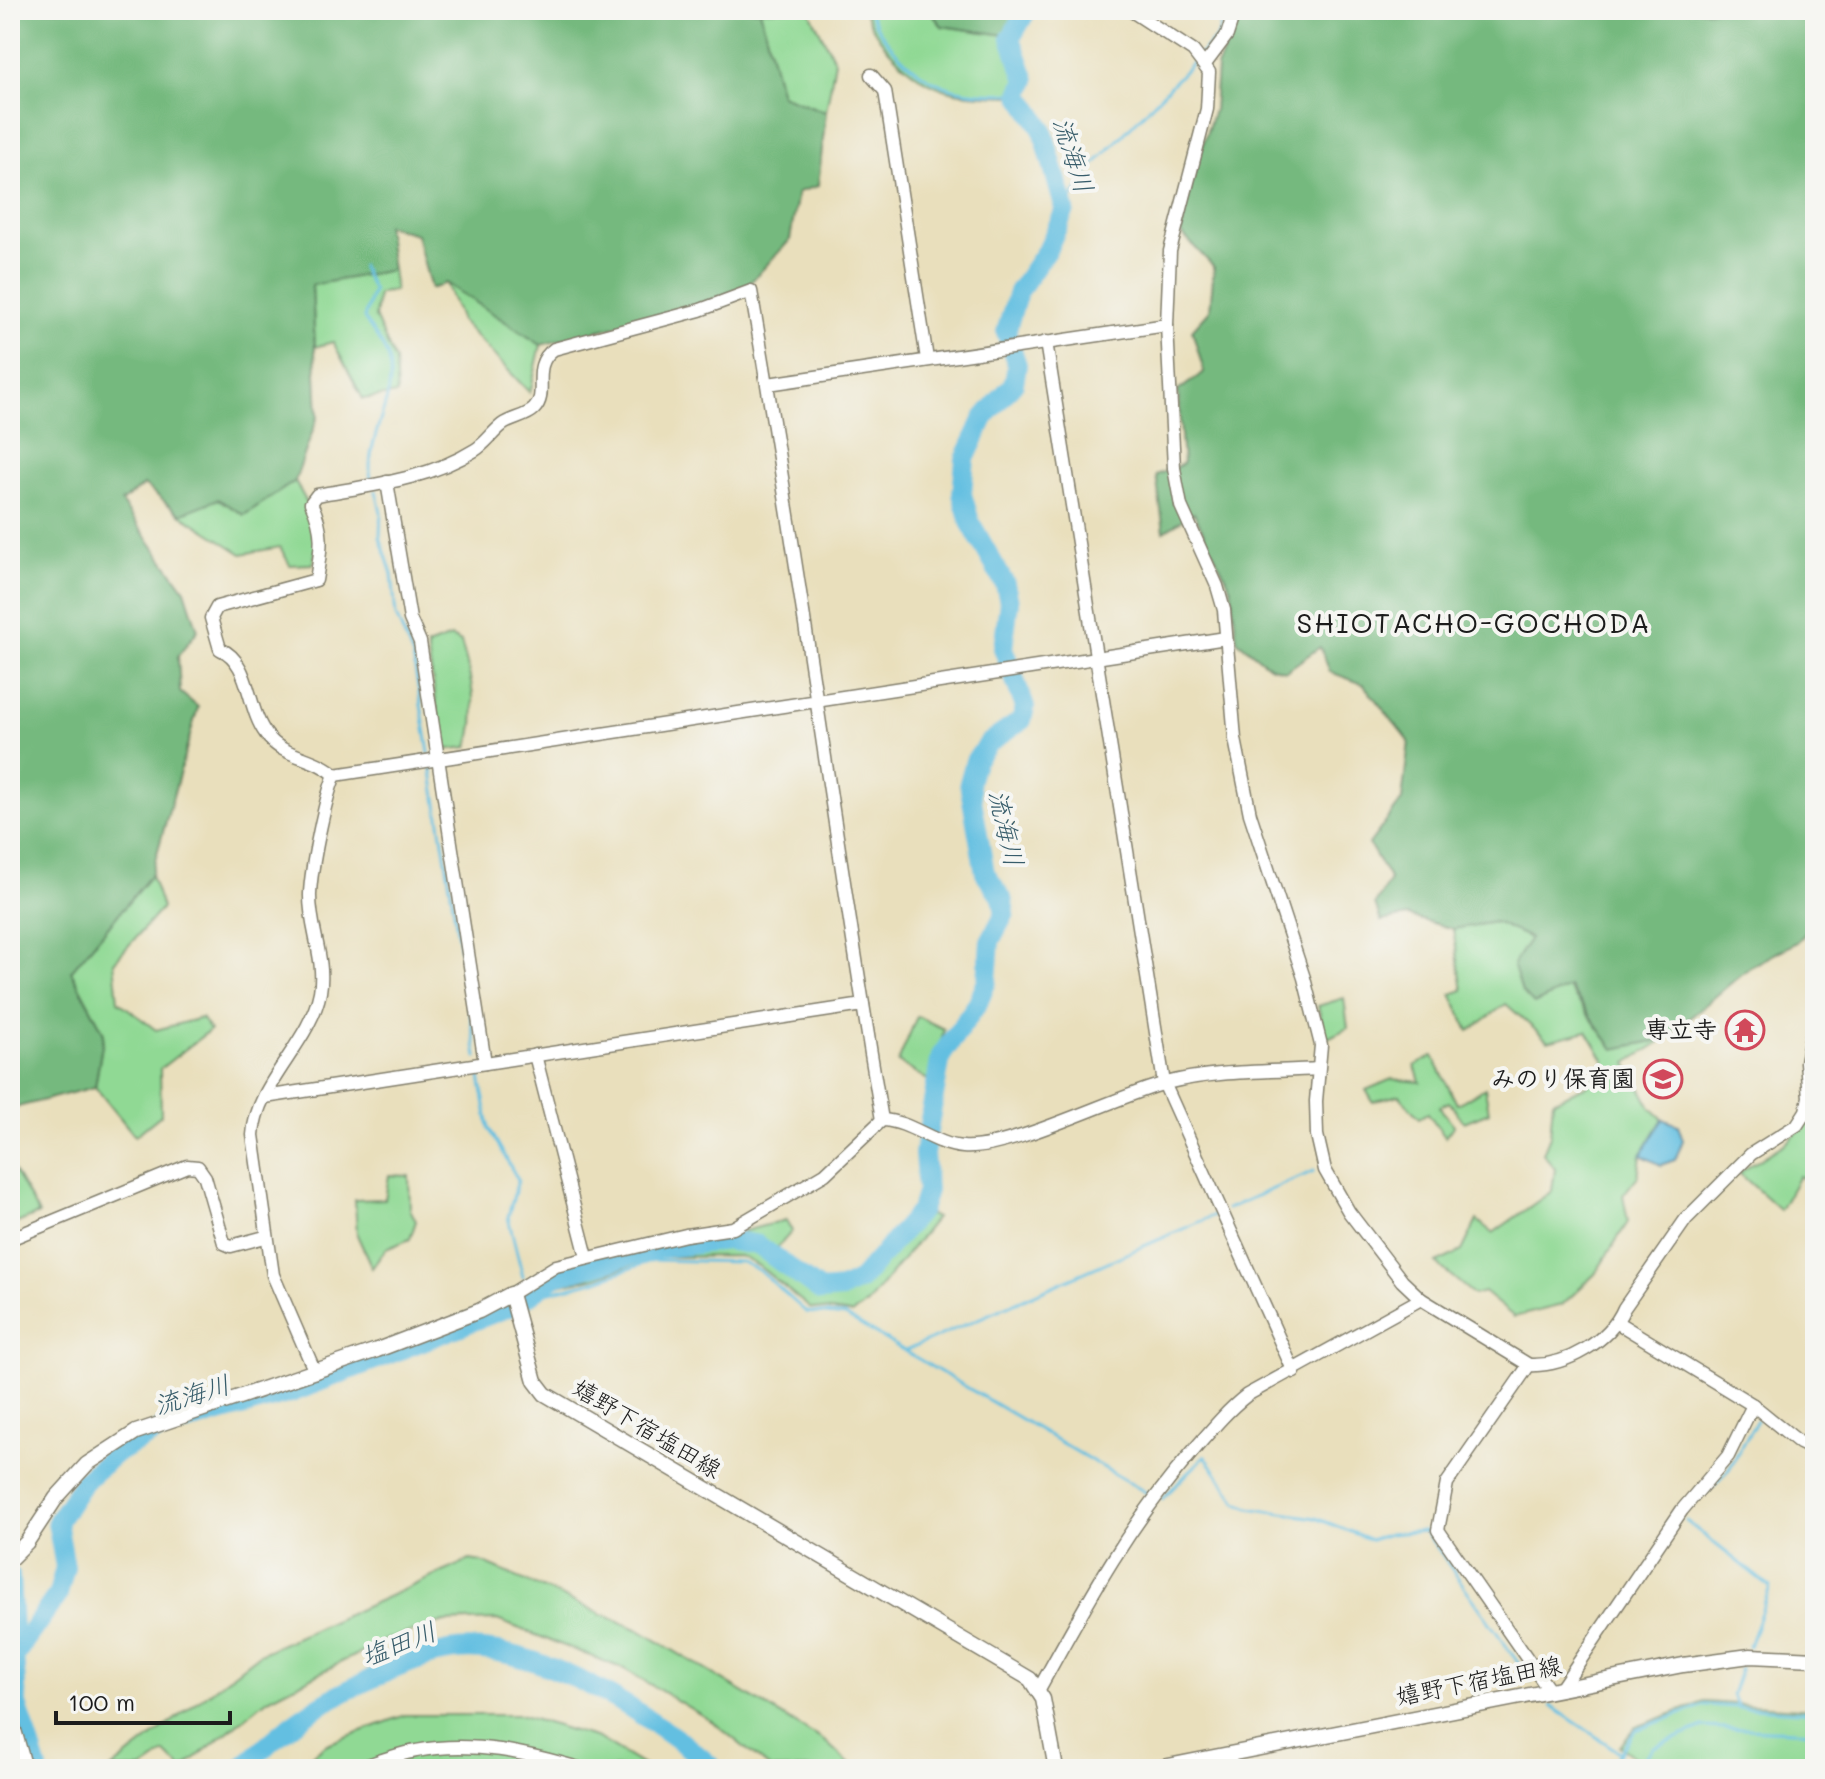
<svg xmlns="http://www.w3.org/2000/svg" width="1825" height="1779" viewBox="0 0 1825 1779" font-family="Mali,'Klee One',sans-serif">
<rect width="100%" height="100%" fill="#f6f6f2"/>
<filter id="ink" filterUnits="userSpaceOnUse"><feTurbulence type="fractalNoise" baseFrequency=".0125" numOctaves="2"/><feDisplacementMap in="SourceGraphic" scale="16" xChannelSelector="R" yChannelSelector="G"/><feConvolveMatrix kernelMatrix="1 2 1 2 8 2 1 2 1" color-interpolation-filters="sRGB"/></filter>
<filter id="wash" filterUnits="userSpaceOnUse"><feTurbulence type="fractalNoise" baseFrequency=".006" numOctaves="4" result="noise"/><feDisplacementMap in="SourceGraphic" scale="32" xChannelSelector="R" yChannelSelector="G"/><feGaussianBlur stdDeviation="1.8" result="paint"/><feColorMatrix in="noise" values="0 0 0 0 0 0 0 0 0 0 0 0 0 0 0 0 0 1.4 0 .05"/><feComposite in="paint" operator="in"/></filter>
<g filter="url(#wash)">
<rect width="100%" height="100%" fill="#e9dfbc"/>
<g fill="#90d994" stroke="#567a58" stroke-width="2">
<polygon points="760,10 809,10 835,61 826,112 781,95"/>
<path d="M857,10H929L942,26L1005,35L1022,81L1011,96C993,95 973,96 955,92C916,84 880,47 865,13Z"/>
<polygon points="392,270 395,290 378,294 375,317 395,361 397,394 363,399 333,342 315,347 312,285"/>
<polygon points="446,283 541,345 530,393 461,321"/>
<polygon points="295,481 319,525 313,564 290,565 280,547 242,554 180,514 218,499 244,515"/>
<path d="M451,637L461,642C471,676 480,713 468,747L444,750L427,646Z"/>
<polygon points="151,875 162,908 114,962 118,1001 156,1030 201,1018 210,1030 160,1069 161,1115 135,1136 95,1087 104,1033 71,971"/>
<polygon points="1495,922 1530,938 1614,1049 1665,1039 1627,1063 1651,1108 1663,1119 1641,1155 1638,1176 1623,1195 1628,1222 1595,1274 1562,1305 1514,1317 1484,1292 1474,1295 1436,1263 1462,1251 1477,1220 1493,1233 1552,1191 1555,1169 1543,1153 1550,1136 1553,1101 1587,1086 1605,1061 1587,1031 1548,1041 1506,1004 1469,1031 1451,994 1463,990 1453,929"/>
<polygon points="1344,998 1348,1028 1326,1039 1318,1006"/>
<polygon points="917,1016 944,1029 931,1082 898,1062"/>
<polygon points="1815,1049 1815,1183 1799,1176 1780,1210 1739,1173 1789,1141 1812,1117"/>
<polygon points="1433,1056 1457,1104 1485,1088 1489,1112 1464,1122 1449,1102 1439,1107 1454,1125 1445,1137 1428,1113 1419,1118 1399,1095 1373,1102 1366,1090 1392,1079 1420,1082 1415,1066"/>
<polygon points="13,1169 39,1214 10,1226 10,1170"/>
<polygon points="389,1175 409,1176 410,1209 416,1221 410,1239 386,1249 372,1268 357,1235 355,1200 385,1199"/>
<polygon points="926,1213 936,1218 866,1305 851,1314 810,1308 759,1266 740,1256 653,1257 597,1277 557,1285 558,1278 650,1253 720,1245 744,1231 786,1220 792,1231 766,1261 817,1297 845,1295 862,1283"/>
<polygon points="470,1560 482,1562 639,1630 826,1742 855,1769 771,1769 713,1722 624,1669 497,1620 445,1622 387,1639 268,1699 182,1769 165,1753 142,1769 111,1769 259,1654"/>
<polygon points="1704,1702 1815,1709 1815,1769 1637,1769 1640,1762 1620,1746 1636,1727"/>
<polygon points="405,1715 519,1715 598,1738 649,1769 500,1766 294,1769 327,1744"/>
</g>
<g fill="#74b97e" stroke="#486a4d" stroke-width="2">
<polygon points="10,10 760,10 781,95 826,112 818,186 798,192 790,240 748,285 696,306 541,345 446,283 431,289 416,234 386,225 392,270 312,285 318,416 295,481 244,515 218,499 180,514 144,485 121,502 185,590 198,630 178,656 180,692 198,707 151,875 71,971 104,1033 95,1087 10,1109"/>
<polygon points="929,10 1020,10 1005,35 942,26"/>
<polygon points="1242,10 1815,10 1815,923 1797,942 1750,967 1665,1039 1614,1049 1569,987 1534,1004 1522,992 1513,964 1530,938 1495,922 1453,929 1408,916 1381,921 1375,904 1390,880 1369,844 1402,800 1409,741 1363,684 1330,672 1320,647 1286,671 1269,666 1237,640 1231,588 1194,513 1164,531 1156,475 1183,464 1178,391 1204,372 1192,330 1210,310 1214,267 1181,233 1196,165 1214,110 1217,67"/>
</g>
<polygon fill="#63bfe1" stroke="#406e7e" stroke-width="2" points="1663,1119 1678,1125 1683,1140 1675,1160 1661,1165 1641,1155"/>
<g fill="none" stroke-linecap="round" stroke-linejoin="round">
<g stroke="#63bfe1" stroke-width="3">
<path d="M868,10C884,45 918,81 958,90C977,95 1000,93 1020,94"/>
<polyline points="1200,54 1218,36 1224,10"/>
<polyline points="1065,210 1091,168 1195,60"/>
<path d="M361,266L373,290L364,318C371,331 387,348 389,362C397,400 364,439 371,480"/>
<polyline points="376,491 381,512 380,537 392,574 396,616 413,657 429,753"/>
<polyline points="431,766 477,1057"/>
<polyline points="479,1071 489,1128 518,1180 508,1217 523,1277"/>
<polyline points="1227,1209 1314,1171"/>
<polyline points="530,1297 598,1280 653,1260 742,1262 760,1271 806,1312 845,1316 1152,1496"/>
<polyline points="905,1351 1217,1214"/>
<polyline points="1706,1493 1728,1471 1757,1420"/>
<polyline points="1162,1499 1205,1456 1237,1502 1249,1508 1316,1518 1371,1540 1389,1534 1425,1531 1531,1681"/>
<polyline points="1686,1521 1770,1587 1749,1646"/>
<polyline points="1551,1706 1619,1752"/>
<polyline points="1739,1708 1732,1695 1741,1668"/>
<polyline points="1609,1769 1636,1730 1705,1705 1815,1712"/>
<polyline points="1635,1769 1654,1747 1703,1727 1815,1732"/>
</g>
<g stroke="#63bfe1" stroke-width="20">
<polyline points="520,1302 556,1276 649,1250 726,1240 758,1245 820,1291 842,1289 860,1280 921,1210 927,1190 924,1154 941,1056 978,1003 987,981 990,941 1005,913 1002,898 985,873 969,783 975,761 989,743 1022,720 1025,707 1003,648 1009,602 1005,584 970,522 962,494 965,459 984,418 1014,383 1017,365 1006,332 1018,292 1048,248 1065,210 1042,128 1020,94 1026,80 1011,38 1027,10"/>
<polyline points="10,1576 17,1704 38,1769"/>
<polyline points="15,1655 58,1594 65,1567 57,1522 84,1481 115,1454 160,1430 291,1393 509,1307"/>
<path d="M241,1769C260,1752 280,1733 301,1718C333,1694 410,1659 449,1651C527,1636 658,1718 714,1769"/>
</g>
</g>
</g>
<g filter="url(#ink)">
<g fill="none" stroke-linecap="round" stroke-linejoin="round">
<g stroke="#827e6c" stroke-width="15">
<g id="minor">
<path d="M1130,10L1193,51L1209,72L1207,109L1170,251L1167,325L1174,468L1181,506L1217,586L1224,610L1235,739L1250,814L1304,978L1321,1045L1316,1101L1317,1135L1325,1170L1349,1212L1402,1281L1421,1299L1529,1365C1565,1367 1610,1341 1624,1308L1686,1219L1751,1154L1797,1125L1806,1111L1809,1097L1806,1062L1815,1017"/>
<polyline points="1206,63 1227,35 1235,10"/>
<polyline points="871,75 885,91 927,359"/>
<polyline points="1046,342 1164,1083 1294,1372"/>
<polyline points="768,384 1167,325"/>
<polyline points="387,482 410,619 420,642 485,1063"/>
<polyline points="535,1055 587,1257"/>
<polyline points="265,1097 863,1005"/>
<path d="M882,1120C835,844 800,567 751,291L700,310L554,349C529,367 550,393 534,409C526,417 511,418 502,425C492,433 485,444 475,450C427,480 372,485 317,495L311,503C325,531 321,550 316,580L217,607L211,618L220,649C251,662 246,707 266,734C282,758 315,756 335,775L1226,638"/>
<polyline points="10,1239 187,1166 198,1167 205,1177 224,1243 231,1246 265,1237"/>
<path d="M511,1294L556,1266L686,1235L733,1228L825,1174L882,1120C911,1121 934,1145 963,1147C1008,1151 1116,1096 1166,1083C1215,1070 1268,1072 1318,1069"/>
<polyline points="1618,1323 1753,1405 1800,1443 1815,1450"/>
<polyline points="1529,1365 1447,1483 1438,1530 1549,1690"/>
<path d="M315,1372L273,1275L253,1135C256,1083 310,1044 320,992C326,959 309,927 310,894C311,868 325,798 335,775"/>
<polyline points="1562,1687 1682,1510 1728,1456 1753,1405"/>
<path d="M1039,1689C1085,1606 1125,1530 1188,1457C1207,1435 1224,1413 1247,1395L1421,1299"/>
<path d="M356,1769C375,1763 396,1754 416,1751C472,1740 528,1753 582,1769"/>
</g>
</g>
<g stroke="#827e6c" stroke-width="17">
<g id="major">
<polyline points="10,1559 27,1542 56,1498 87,1464 136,1432 377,1350 479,1311 511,1294 535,1381 545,1394 1030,1679 1043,1699 1056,1769"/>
<polyline points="10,1716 25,1769"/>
<polyline points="1153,1769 1683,1665 1750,1656 1815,1659"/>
</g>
</g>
<use href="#minor" stroke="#fff" stroke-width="12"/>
<use href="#major" stroke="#fff" stroke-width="14"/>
</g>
</g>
<defs>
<g id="temple-ring" transform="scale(2)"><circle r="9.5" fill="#f6f6f2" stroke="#d1495b" stroke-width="1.5"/><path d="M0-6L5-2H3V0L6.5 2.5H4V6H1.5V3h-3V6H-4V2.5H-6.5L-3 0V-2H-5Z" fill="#d1495b"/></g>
<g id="school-ring" transform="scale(2)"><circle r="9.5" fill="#f6f6f2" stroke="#d1495b" stroke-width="1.5"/><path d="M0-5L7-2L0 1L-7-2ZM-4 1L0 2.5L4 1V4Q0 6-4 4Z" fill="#d1495b"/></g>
</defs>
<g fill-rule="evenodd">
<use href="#temple-ring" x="1745" y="1030"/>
<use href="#school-ring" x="1663" y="1079"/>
</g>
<g text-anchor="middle" stroke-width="8" stroke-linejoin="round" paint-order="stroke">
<g font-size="24" font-weight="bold" fill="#1c1c1c" stroke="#f6f6f2" text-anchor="end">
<text x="1717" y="1038">専立寺</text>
<text x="1635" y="1087">みのり保育園</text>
</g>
<g font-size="24" fill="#1c1c1c" stroke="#f6f6f2">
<text transform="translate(647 1429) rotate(31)" y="8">嬉野下宿塩田線</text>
<text transform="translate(1479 1681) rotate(-11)" y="8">嬉野下宿塩田線</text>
</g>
<g font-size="26" font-style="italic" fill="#385d6b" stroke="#f6f6f2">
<text transform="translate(1073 155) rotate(72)" y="9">流海川</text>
<text transform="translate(1006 828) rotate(77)" y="9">流海川</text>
<text transform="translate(192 1395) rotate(-17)" y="9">流海川</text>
<text transform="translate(399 1644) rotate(-21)" y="9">塩田川</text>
</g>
<g font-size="28" letter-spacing="2" fill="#1c1c1c" stroke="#f6f6f2">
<text x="1474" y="633">SHIOTACHO-GOCHODA</text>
</g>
</g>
<rect width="1825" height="1779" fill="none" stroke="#f6f6f2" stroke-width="40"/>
<path d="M56 1711v12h174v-12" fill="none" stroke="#1c1c1c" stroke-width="4"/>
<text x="68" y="1711" font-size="24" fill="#1c1c1c" stroke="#f6f6f2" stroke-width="6" paint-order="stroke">100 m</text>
</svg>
